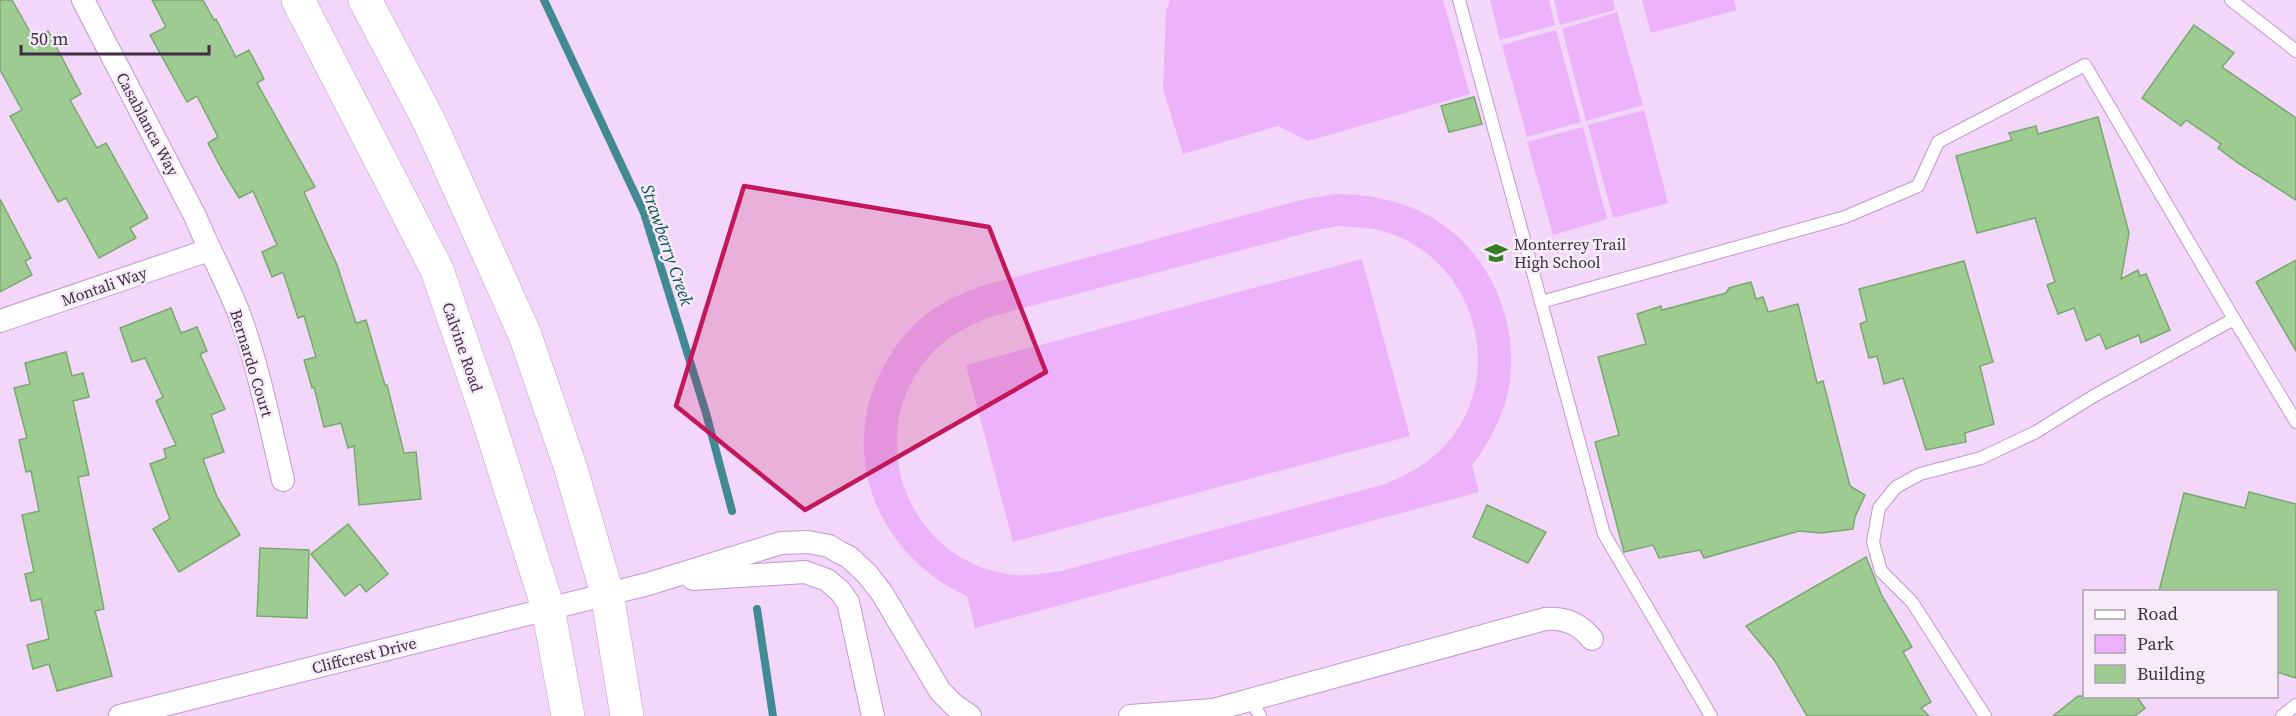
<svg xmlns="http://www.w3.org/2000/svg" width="2296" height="716" viewBox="0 0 2296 716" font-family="'Source Serif 4',serif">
<rect width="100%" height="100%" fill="#f3d7fa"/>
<g fill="#ecb3fb" fill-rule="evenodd">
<polygon points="1170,0 1443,0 1470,94 1308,141 1278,126 1183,154 1163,89 1166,11"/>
<polygon points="1490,0 1549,0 1555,25 1500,40"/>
<polygon points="1554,0 1613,0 1615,10 1560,25"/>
<polygon points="1642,0 1734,0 1737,10 1651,33"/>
<polygon points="1617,12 1643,105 1586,121 1562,29"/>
<polygon points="1556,30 1581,122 1527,137 1502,45"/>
<polygon points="1644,110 1668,203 1613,218 1588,125"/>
<polygon points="1583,127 1607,219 1553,235 1527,142"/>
<path d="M1334,194C1363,194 1389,198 1415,209C1487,239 1526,326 1506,400C1499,424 1487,446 1472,465L1479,492L975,628L967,596C876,555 835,450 886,362C898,341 915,321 935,308C951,298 967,291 985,285L1305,199ZM1337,226C1352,227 1368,227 1382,231C1468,254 1506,361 1455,433C1437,459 1411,474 1382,485L1061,571C1046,573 1031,576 1016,575C905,565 857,429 935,350C951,334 972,324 993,316L1314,231Z"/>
<polygon points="1362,259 1410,436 1013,542 966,365"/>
</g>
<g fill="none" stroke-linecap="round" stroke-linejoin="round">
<g stroke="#418a94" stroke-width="8">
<polyline points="544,0 644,213 706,413 732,511"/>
<polyline points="757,609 773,716"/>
</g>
</g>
<g fill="#9dcb92" stroke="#7ba870" stroke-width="1.5">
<polygon points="0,0 12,0 34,39 48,31 81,94 70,100 97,148 106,143 148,218 130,228 136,238 99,258 66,198 58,202 10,116 22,110 0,70"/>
<polygon points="152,0 203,0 214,20 216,19 236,57 249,50 264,79 257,83 315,187 304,192 337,265 356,323 366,320 385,385 387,385 404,453 416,452 421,499 359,505 354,446 348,448 341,423 324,427 314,387 312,388 304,360 316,357 304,316 298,318 283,272 272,277 262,252 277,245 253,191 239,198 221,168 208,143 218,137 197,96 187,102 150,35 166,27"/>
<polygon points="2194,25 2234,53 2222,67 2296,118 2296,200 2238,163 2218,148 2221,144 2186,120 2181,126 2142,98"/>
<polygon points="1474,97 1482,124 1449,132 1441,106"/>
<polygon points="2098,117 2129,233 2121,279 2138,270 2140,276 2146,274 2170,330 2141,343 2139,335 2106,349 2100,334 2086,341 2074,308 2058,314 2047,285 2055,282 2035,218 1977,233 1956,156 2012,140 2009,133 2036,126 2038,134"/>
<polygon points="0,199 31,258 25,261 32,275 0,292"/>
<polygon points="2296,260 2296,351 2256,282"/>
<polygon points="1964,261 1993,362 1980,366 1994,424 1965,433 1966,442 1926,450 1903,378 1884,384 1877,356 1869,358 1860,324 1867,321 1859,289"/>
<polygon points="1751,282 1756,299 1763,297 1768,312 1798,304 1817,383 1823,381 1850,486 1865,495 1855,517 1853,529 1821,533 1799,531 1704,558 1700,550 1659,558 1653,545 1624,552 1595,442 1619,435 1598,357 1646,344 1637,314 1661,306 1662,310 1726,293 1729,288"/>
<polygon points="171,308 181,333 197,327 207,351 200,354 225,409 211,415 224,452 203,459 217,497 240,535 179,572 153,529 170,519 150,464 166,458 164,449 176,445 156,401 163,397 145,358 132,362 120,328"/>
<polygon points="66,352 72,376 83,373 89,397 73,401 89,475 78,477 104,609 95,611 112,676 57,691 49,664 33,669 27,645 49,639 41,599 31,601 25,574 34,572 22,515 39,511 31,471 26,472 19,440 27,438 14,388 30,384 25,363"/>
<polygon points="2249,492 2296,504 2296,678 2277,672 2277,591 2159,591 2184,493 2245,508"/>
<polygon points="1487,505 1546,532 1528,563 1473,537"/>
<polygon points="348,524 388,574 366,592 360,584 345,596 311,554"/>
<polygon points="260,548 309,550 307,618 257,616"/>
<polygon points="1866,557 1882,596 1912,647 1903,652 1931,702 1921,708 1929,716 1807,716 1775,661 1746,626"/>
<polygon points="2078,696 2136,696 2145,708 2135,716 2053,716"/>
</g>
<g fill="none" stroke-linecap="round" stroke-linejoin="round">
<g stroke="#c497cf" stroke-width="14">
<g id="lane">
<polyline points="1459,0 1604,534 1711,716"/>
<polyline points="2231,0 2296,51"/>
<polyline points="1541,302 1845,217 1918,186 1938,142 2085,65 2234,319 2092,397 2036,432 1981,458 1920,474 1896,487 1879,508 1873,542 1881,571 1912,602 1985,716"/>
<polyline points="2234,319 2296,422"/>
<polyline points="1251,700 1260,716"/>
<polyline points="2282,716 2296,705"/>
</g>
</g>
<g stroke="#c497cf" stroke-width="24">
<g id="street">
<path d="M83,0L195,216C209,250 227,282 240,316C259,369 270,425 283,480"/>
<polyline points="0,321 209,250"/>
<polyline points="693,579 805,572 827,580 840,591 848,602 873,716"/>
<polyline points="120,716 648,584 781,543 808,542 829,546 839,552 849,557 867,574 882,593 940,691 954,705 970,716"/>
<polyline points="1130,716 1213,710"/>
<path d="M1202,716L1213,710L1545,619C1564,617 1580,624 1592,639"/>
</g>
</g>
<g stroke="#c497cf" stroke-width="34">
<g id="secondary">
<polyline points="298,0 437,270 485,409 548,608 568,716"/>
<polyline points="365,0 429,121 525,335 571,469 607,593 627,716"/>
</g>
</g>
<use href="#lane" stroke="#fff" stroke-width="12"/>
<use href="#street" stroke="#fff" stroke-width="22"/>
<use href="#secondary" stroke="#fff" stroke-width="33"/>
</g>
<path fill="#c2185b" fill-opacity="0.2" stroke="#c2185b" stroke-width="4.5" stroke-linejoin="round" d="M744,186L989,227L1046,372L805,510L676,406Z"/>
<defs>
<g id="school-bare" transform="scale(1.8)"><path d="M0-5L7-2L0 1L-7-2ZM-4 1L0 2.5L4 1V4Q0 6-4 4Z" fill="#367c20" stroke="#f5ecf8" stroke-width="2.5" paint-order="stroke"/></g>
</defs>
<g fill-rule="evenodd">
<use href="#school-bare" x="1496" y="253"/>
</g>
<g text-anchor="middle" stroke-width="5" stroke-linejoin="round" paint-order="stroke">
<g font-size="16" fill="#402d44" stroke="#f5ecf8">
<text transform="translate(148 124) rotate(62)" y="6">Casablanca Way</text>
<text transform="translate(104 286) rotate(-19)" y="6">Montali Way</text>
<text transform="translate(463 347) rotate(71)" y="6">Calvine Road</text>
<text transform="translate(252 363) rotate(73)" y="6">Bernardo Court</text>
<text transform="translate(364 655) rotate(-14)" y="6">Cliffcrest Drive</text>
</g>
<g font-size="16" fill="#402d44" stroke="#f5ecf8" text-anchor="start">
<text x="1514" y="250">Monterrey Trail<tspan x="1514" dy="18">High School</tspan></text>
</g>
<g font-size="18" font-style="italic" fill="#0f5154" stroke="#f5ecf8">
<text transform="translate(667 245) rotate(71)" y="6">Strawberry Creek</text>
</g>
</g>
<rect x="2083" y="590" width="195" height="108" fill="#f5ecf8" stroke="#ada0b0" stroke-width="1.5"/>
<rect x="2095" y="610" width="30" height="9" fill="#ffffff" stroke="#ada0b0" stroke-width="1.5"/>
<text x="2137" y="620" font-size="18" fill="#402d44">Road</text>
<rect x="2095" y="635" width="30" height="18" fill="#ecb3fb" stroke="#ada0b0" stroke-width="1.5"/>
<text x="2137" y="650" font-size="18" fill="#402d44">Park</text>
<rect x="2095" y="665" width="30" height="18" fill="#9dcb92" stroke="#ada0b0" stroke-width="1.5"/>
<text x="2137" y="680" font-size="18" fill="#402d44">Building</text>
<path d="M21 45v9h188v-9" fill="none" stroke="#402d44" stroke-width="3"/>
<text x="30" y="45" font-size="18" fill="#402d44" stroke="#f5ecf8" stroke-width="4.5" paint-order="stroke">50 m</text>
</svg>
